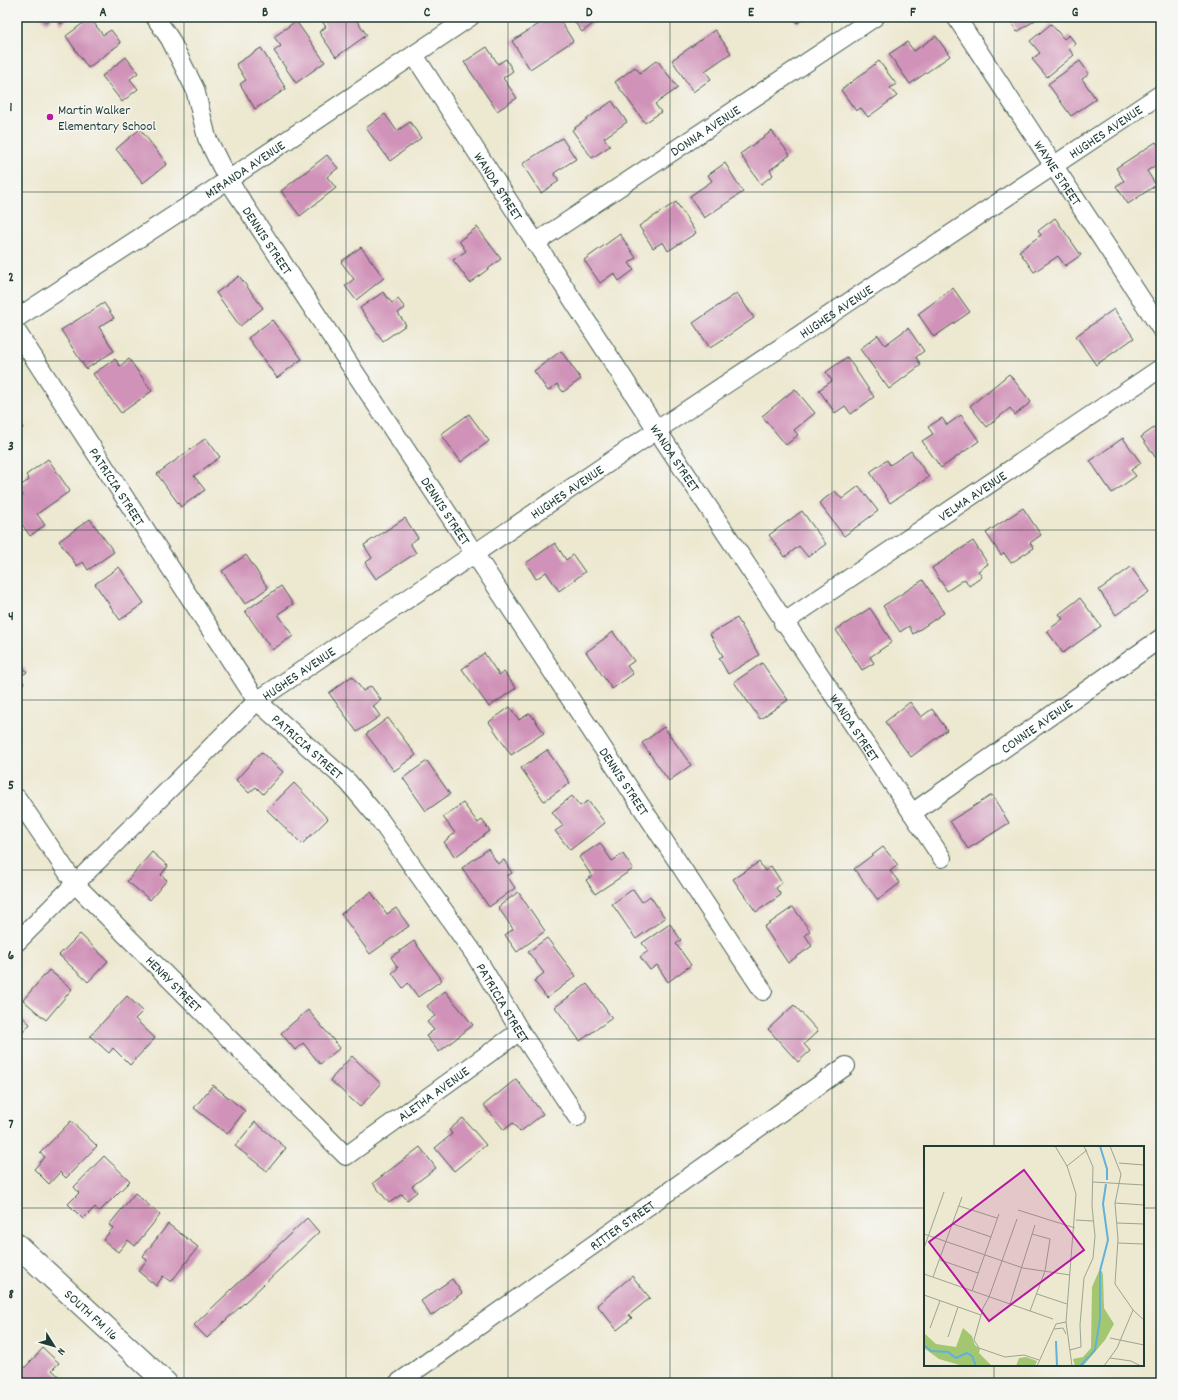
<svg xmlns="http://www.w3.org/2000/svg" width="1178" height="1400" viewBox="0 0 1178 1400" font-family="Dekko,sans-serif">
<rect width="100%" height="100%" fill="#f6f6f2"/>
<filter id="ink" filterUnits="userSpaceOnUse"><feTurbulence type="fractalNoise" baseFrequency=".025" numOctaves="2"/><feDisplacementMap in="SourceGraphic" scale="8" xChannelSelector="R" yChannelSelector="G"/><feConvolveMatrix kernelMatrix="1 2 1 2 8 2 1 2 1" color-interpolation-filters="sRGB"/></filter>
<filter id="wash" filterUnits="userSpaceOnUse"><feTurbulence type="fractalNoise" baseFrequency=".012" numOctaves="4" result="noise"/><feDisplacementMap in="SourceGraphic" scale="16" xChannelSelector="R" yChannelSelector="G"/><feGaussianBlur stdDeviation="0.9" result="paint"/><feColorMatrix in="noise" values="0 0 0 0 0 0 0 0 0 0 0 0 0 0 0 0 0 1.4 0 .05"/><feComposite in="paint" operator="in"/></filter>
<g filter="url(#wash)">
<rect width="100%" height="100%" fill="#ede8d0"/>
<g id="blocks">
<g fill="#d092b8">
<polygon points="41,17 54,17 46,23"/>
<polygon points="56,17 70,17 61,24"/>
<polygon points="319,17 354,17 367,35 336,57 319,32 326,27"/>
<polygon points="550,17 558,17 573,41 530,69 512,41"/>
<polygon points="571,17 602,17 582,32"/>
<polygon points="793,17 806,17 797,23"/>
<polygon points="1008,17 1040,17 1017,32"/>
<polygon points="90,18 103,35 111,30 121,43 88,68 66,36"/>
<polygon points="296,21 325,62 296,83 274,51 281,46 274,37"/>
<polygon points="1051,24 1064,39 1069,35 1076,44 1069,49 1074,55 1047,77 1032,59 1040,53 1030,41"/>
<polygon points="715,30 731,53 705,71 711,79 693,92 672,60"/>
<polygon points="936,36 950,56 910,84 889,54 907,42 914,51"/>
<polygon points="487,47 498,64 506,59 513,71 503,78 517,98 497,111 464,62"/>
<polygon points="261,48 286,89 255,109 240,84 246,80 236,64"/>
<polygon points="126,57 138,73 130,79 138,89 122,102 102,76"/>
<polygon points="657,60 678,88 655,104 661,112 645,123 615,82 635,67 640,73"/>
<polygon points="879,61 896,84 890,88 897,96 868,117 861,108 856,111 841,90"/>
<polygon points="1080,61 1089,74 1082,79 1096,99 1071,116 1048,84"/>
<polygon points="612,101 627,122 604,138 610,146 592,158 572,130"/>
<polygon points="385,114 397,131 410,122 421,138 390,161 366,128"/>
<polygon points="140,129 167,164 143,183 116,149"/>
<polygon points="772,131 790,155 770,170 773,175 761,184 740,154"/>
<polygon points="562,138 576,159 554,173 559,181 541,193 522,164"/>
<polygon points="1156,142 1161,149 1161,162 1147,171 1156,185 1128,204 1116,186 1124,181 1116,168"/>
<polygon points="327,155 338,168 327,177 336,188 300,216 281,191"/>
<polygon points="725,163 743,192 704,218 690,196 712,181 708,175"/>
<polygon points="676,202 696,233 668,251 663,242 653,248 639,226"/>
<polygon points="1055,218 1081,255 1065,266 1058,256 1034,272 1019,251 1041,235 1038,231"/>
<polygon points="477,227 501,259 470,283 453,260 466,251 459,241"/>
<polygon points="620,234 636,258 629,263 634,270 619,281 614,273 600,283 584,260"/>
<polygon points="361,247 384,278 356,300 345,286 354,279 341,262"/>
<polygon points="239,276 263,308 240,326 216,293"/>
<polygon points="953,288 970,312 934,337 918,314"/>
<polygon points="383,292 392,303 398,299 405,308 398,313 406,325 383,341 360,308"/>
<polygon points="737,293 754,318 710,348 693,323"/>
<polygon points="104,303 114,318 99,327 114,351 86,369 61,330"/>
<polygon points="1114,309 1134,338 1096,365 1076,336"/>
<polygon points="272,320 302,359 277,378 248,338"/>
<polygon points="908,328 924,351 916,357 921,365 889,389 860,349 878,335 885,345"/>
<polygon points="561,351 581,379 563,392 557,384 548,391 534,371"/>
<polygon points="847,357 874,397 851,414 845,406 835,413 819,390 832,381 826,372"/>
<polygon points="115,359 120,366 129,359 152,391 121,413 93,374"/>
<polygon points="1009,374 1031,402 1015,415 1010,408 987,427 970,406"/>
<polygon points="795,389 815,413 794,430 798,435 786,445 762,416"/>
<polygon points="469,414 489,441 461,462 441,434"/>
<polygon points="961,415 979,441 941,468 922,441 933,434 928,427 942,418 947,425"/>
<polygon points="17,419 23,428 17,432"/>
<polygon points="1161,423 1161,455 1156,458 1141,437"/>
<polygon points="206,438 220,457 194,476 205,490 181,507 157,474"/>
<polygon points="1123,438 1141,463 1131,470 1136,476 1112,493 1090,461"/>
<polygon points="911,451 929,477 890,503 870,472 887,460 890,465"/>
<polygon points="48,459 70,491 37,514 45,525 30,536 17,517 17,500 23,496 17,488 29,480 26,475"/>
<polygon points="859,486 878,511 844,536 819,503 835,491 842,499"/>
<polygon points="1023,508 1041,535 1030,543 1034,548 1011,563 1004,553 1001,555 986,533"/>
<polygon points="802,511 826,544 808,557 799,546 785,557 769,535"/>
<polygon points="405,518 418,538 410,543 416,553 376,579 365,563 372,558 364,545"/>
<polygon points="90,519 114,552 88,570 83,562 77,566 59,541"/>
<polygon points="973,541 988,564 978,571 982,577 969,586 965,579 947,591 932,568"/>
<polygon points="555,543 566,560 573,555 585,572 559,591 546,572 536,579 526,563"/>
<polygon points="246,555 268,588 245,604 222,571"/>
<polygon points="119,567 144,603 120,620 95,584"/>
<polygon points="1131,567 1149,592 1116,615 1099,590"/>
<polygon points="923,580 944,613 913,634 909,626 900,632 883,606"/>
<polygon points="281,586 293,604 278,614 293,636 272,650 245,611"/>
<polygon points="1080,598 1101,626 1063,653 1047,631 1063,619 1059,614"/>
<polygon points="870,608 892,642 870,657 874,663 862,670 836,630"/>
<polygon points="737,618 759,655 728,674 719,658 723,656 710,634"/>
<polygon points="613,632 634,661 627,666 633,674 612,689 586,652"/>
<polygon points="484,653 499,675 504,672 516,688 489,707 462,669"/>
<polygon points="17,659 27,672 19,677 24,683 17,689"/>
<polygon points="762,663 788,700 760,719 734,682"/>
<polygon points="352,676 363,691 371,686 381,700 373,706 380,716 357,732 329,693"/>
<polygon points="1161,689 1161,700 1156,693"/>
<polygon points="910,702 921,717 932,709 947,730 911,757 885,722"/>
<polygon points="510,707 519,720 530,713 544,733 511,755 489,722"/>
<polygon points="388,718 416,755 394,771 366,734"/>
<polygon points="664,727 691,765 669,781 642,743"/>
<polygon points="547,750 570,783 544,801 521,768"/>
<polygon points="261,752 283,772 263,794 256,787 249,793 236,780"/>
<polygon points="427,761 450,794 426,811 403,778"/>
<polygon points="294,783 328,819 302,844 267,810"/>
<polygon points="992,795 1009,823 968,849 950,821"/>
<polygon points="572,796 580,806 588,801 605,823 570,850 555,831 563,826 552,812"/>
<polygon points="463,803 478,823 482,820 490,831 455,857 444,842 455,833 443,817"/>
<polygon points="600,843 612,861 623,854 633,869 595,894 586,880 592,876 579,857"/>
<polygon points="883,847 898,865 890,871 900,883 878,900 854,869"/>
<polygon points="488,849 498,864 504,860 512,873 507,876 515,888 489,907 462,868"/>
<polygon points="152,852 168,866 161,875 167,880 150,900 127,881"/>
<polygon points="759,862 765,871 771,866 782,883 776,888 781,895 756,912 733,879"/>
<polygon points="633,889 642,902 650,896 665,918 636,939 612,904"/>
<polygon points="371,892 387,914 396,908 409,926 370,954 341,914"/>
<polygon points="518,892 545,931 517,952 505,935 513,929 498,907"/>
<polygon points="793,907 810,931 805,935 812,946 788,963 764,927"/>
<polygon points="670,924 681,940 676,944 691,965 668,982 657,965 650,970 640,957 648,951 642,943"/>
<polygon points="80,934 108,961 88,982 59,955"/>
<polygon points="547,938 576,976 547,998 534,981 544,973 528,952"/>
<polygon points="414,941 442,980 418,997 408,983 403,988 392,973 398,968 391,957"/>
<polygon points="49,970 72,989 46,1020 23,1000"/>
<polygon points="587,984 612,1018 580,1041 555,1007"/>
<polygon points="445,991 473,1025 439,1052 426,1036 434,1030 427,1022 435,1016 427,1006"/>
<polygon points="127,996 143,1011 135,1019 155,1038 130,1065 113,1048 109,1053 90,1036"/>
<polygon points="794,1005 818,1031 804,1044 810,1051 798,1062 768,1029"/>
<polygon points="308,1010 340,1048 320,1064 303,1043 295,1050 281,1033"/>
<polygon points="17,1012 30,1024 17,1039"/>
<polygon points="352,1056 381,1084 360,1107 330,1080"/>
<polygon points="516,1079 543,1114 520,1132 513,1123 504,1130 484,1105"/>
<polygon points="213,1085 245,1111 227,1134 194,1108"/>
<polygon points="463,1118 486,1145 454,1171 435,1148 452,1134 449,1130"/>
<polygon points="71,1121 97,1146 66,1178 60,1172 49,1184 34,1169 45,1157 40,1153"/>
<polygon points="255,1122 286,1148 267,1171 235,1146"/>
<polygon points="420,1147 436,1168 412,1186 417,1192 407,1200 402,1194 389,1203 373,1183"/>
<polygon points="104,1156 130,1181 99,1212 95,1207 83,1219 68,1204 79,1193 74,1187"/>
<polygon points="135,1193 160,1215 135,1246 128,1240 118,1252 103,1240 113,1228 109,1225"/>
<polygon points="307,1218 319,1232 207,1338 194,1325"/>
<polygon points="168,1224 198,1247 171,1282 163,1276 156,1286 138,1271 147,1260 143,1256"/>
<polygon points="632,1276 650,1298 629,1315 632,1318 617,1330 597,1305"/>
<polygon points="452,1279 462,1293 431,1316 421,1301"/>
<polygon points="43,1348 59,1363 52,1370 66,1383 29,1383 19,1374"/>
</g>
</g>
</g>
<g filter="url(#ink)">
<use href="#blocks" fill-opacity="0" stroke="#3e574b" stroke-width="1"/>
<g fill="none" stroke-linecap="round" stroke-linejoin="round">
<g stroke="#3e574b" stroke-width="20">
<g id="minor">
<path id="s1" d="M155,17L170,39L195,89L207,138L228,180L763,991"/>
<path id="s2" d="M956,17L1161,329"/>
<path id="s3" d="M414,55L657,430L942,858"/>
<path id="s4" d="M535,243L875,17"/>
<path id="s5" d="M17,318L228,180L470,17"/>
<path id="s6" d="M17,332L257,701L348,782L380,820L475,955L520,1031L577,1117"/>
<path id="s7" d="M783,623L1161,368"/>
<path id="s8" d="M17,798L76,885L346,1156L520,1031"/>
<path id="s9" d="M912,813L1161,638"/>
<path id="s10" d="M17,942L257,701L657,430L1161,94"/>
<path id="s11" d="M398,1383L846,1066"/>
</g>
</g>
<g stroke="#3e574b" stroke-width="24">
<g id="secondary">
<path id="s12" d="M17,1245L166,1383"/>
</g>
</g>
<use href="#minor" stroke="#fff" stroke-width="18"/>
<use href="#secondary" stroke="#fff" stroke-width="22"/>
</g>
</g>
<path fill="none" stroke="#1f3d34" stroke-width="1" stroke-opacity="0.55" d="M184,17V1383M346,17V1383M508,17V1383M670,17V1383M832,17V1383M994,17V1147M17,192H1161M17,361H1161M17,530H1161M17,700H1161M17,870H1161M17,1039H1161M17,1208H925M1143,1208H1161M994,1365V1383"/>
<circle fill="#b5179e" stroke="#f6f6f2" stroke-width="1.5" cx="50" cy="117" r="4"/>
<g text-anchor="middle" stroke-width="3" stroke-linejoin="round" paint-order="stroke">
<g font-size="14" fill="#1f3d34" stroke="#f6f6f2" text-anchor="start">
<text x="58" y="114">Martin Walker<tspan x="58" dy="16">Elementary School</tspan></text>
</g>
<g font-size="14" fill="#1f3d34" stroke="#f6f6f2">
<text dy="5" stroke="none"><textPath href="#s4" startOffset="204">DONNA AVENUE</textPath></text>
<text dy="5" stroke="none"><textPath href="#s10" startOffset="1362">HUGHES AVENUE</textPath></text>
<text dy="5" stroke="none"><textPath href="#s5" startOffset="272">MIRANDA AVENUE</textPath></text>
<text dy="5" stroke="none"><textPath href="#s2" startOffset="186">WAYNE STREET</textPath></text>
<text dy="5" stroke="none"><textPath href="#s3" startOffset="156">WANDA STREET</textPath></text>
<text dy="5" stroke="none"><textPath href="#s1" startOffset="252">DENNIS STREET</textPath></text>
<text dy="5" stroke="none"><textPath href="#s10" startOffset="1038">HUGHES AVENUE</textPath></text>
<text dy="5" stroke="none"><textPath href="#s3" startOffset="480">WANDA STREET</textPath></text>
<text dy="5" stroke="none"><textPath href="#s6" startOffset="184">PATRICIA STREET</textPath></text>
<text dy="5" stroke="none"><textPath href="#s10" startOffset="714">HUGHES AVENUE</textPath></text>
<text dy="5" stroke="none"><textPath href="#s7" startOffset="228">VELMA AVENUE</textPath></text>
<text dy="5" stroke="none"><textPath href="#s1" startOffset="576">DENNIS STREET</textPath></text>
<text dy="5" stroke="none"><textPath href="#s10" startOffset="390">HUGHES AVENUE</textPath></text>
<text dy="5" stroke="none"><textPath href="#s9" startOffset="152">CONNIE AVENUE</textPath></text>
<text dy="5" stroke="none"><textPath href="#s3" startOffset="804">WANDA STREET</textPath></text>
<text dy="5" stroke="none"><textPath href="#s6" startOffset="508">PATRICIA STREET</textPath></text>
<text dy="5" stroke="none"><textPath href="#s1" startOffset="900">DENNIS STREET</textPath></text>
<text dy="5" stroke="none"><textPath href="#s8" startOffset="244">HENRY STREET</textPath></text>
<text dy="5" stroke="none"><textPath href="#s6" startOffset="832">PATRICIA STREET</textPath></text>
<text dy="5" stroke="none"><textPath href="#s8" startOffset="595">ALETHA AVENUE</textPath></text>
<text dy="5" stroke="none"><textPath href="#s11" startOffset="274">RITTER STREET</textPath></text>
<text dy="5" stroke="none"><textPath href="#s12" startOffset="102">SOUTH FM 116</textPath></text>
</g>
</g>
<g transform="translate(924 1146)">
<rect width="220" height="220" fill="#ede8d0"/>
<path d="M175,125H178L179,129L180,162L190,178L181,194L159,220H151L149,213L159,211L167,202L168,141ZM39,182L48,190L51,199L56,203L55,207L68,220H39L15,213L0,202V187L12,198L32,201ZM102,211L113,215L111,220H92L95,212Z" fill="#a3c770"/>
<path fill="none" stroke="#61b1db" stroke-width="2" d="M176,0L183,23V34M132,195L133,220M0,199L7,205L24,206L32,212L43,207L48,210L52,220M156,220L171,204L176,173V125L184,94L179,58L182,38"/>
<path fill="none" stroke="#9ba492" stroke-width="1" d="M131,0L143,20L152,48L142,176L148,220M186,0L197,28L191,57L194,93L191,138L209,164L220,174M195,17L220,19M143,20L163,4M169,36L220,39M191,57L220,59M35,60L73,72M94,64L151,82M93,73L65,151L59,162L50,194L55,202L81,211L100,209L115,214M152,74L169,75M193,77L220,78M29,78L67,91M0,88L99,122L146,129M194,97L220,98M0,102L20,46M16,114L54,127M0,128L129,173M9,131L38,51M48,145L75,68M113,148L143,158M0,149L57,169M86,158L111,79M106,165L121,125L126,93L108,88M6,182L16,155M130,183L139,182L142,188M24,191L34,161M186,192L220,199M146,204L157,201L156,179L160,132L169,112L171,90L168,60L169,21L160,0M186,212L207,215L217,220M113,220L132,178L142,176M180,220L193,202L209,164"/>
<path fill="#b5179e" fill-opacity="0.15" stroke="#b5179e" stroke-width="2" d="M100,24L160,104L65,175L5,96Z"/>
<rect width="220" height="220" fill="none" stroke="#1f3d34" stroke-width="2"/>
</g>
<rect width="1178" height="1400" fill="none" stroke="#f6f6f2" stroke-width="44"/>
<g transform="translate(54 1346) rotate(127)" stroke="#f6f6f2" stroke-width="3" paint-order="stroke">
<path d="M0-3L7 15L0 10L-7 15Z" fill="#1f3d34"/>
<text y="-6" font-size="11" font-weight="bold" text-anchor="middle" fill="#1f3d34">N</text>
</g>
<rect x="22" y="22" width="1134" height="1356" fill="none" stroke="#1f3d34" stroke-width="1.5"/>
<g font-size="13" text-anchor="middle" font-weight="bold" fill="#1f3d34">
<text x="103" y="16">A</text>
<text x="265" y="16">B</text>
<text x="427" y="16">C</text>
<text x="589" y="16">D</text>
<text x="751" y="16">E</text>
<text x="913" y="16">F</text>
<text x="1075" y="16">G</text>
<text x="11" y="111">1</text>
<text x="11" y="281">2</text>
<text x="11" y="450">3</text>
<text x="11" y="620">4</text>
<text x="11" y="789">5</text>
<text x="11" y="959">6</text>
<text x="11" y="1128">7</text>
<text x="11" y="1298">8</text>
</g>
</svg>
